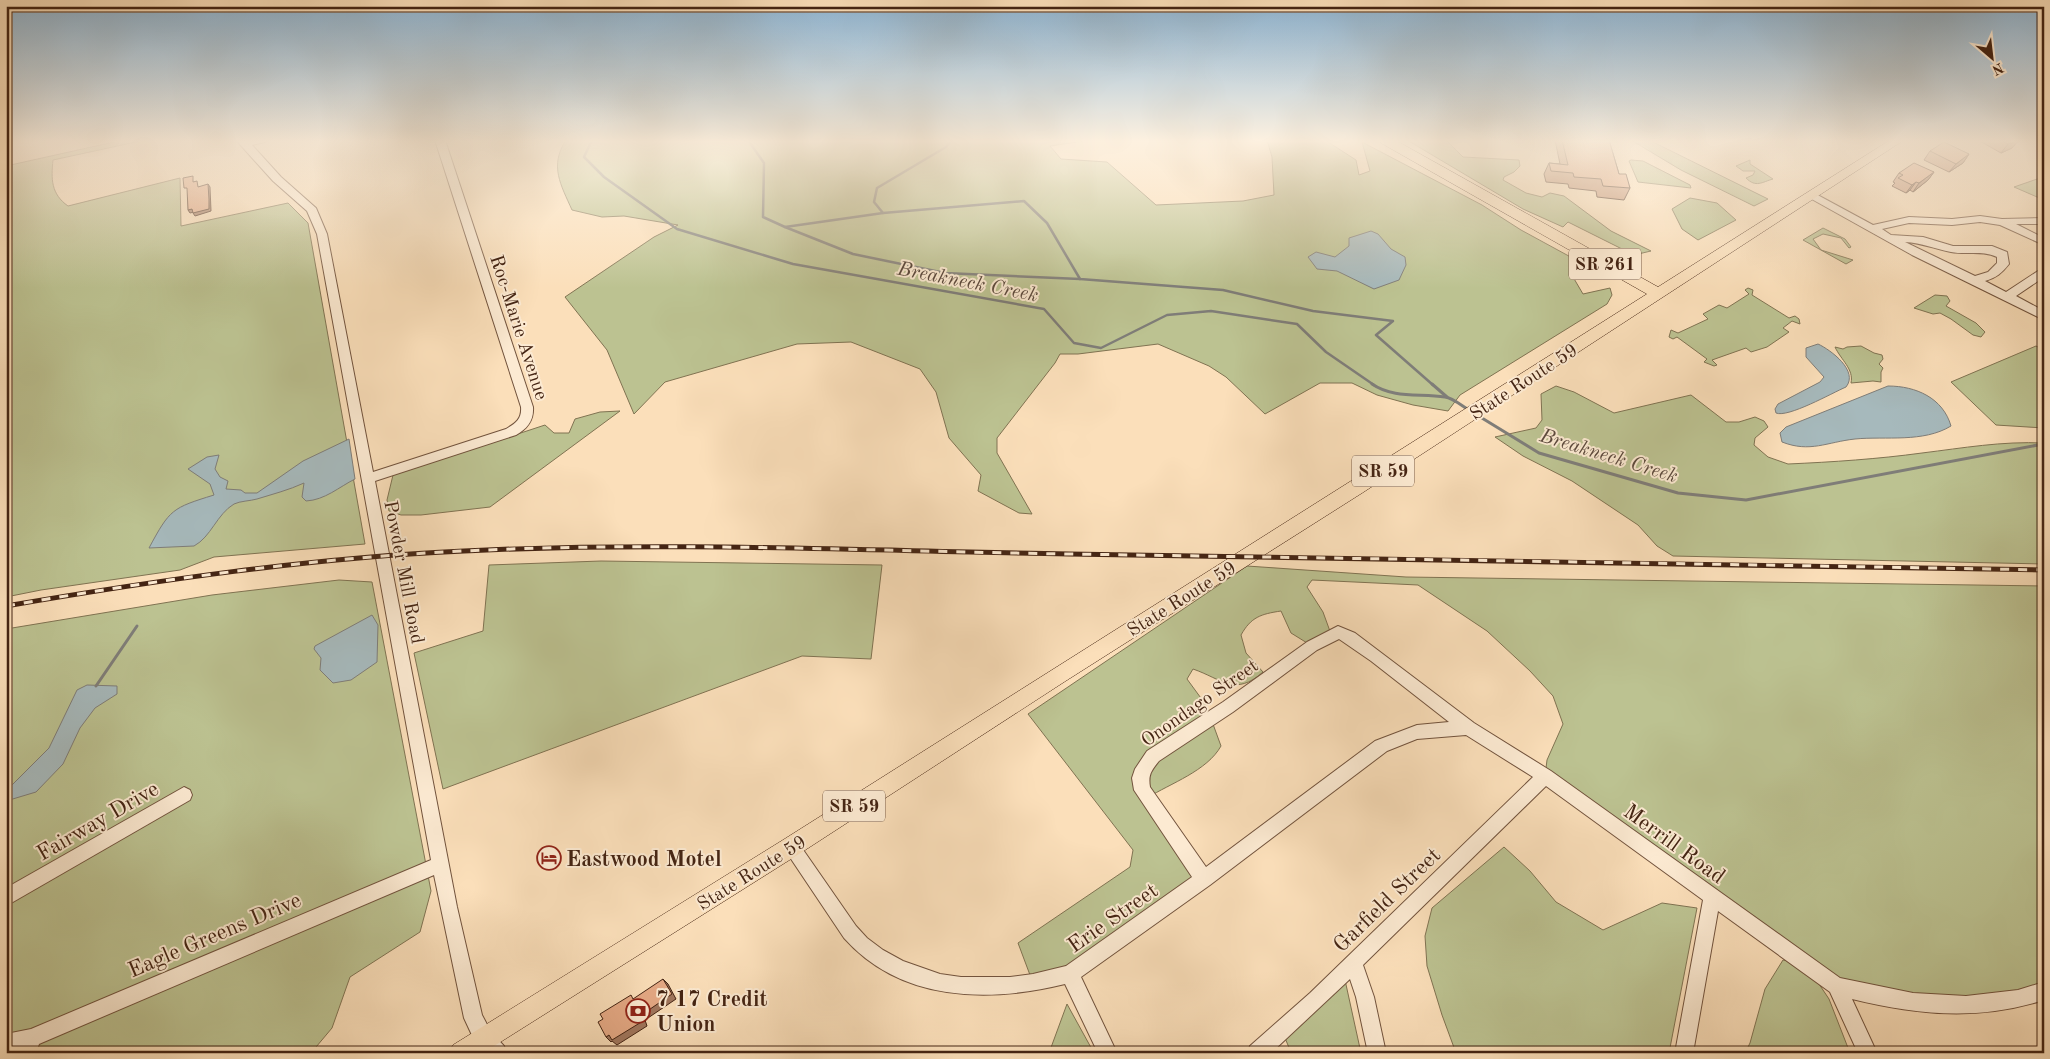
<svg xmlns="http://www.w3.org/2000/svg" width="2050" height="1059" viewBox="0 0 2050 1059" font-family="'Old Standard TT',serif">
<rect width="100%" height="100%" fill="#fbdfba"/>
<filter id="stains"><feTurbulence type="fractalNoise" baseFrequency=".004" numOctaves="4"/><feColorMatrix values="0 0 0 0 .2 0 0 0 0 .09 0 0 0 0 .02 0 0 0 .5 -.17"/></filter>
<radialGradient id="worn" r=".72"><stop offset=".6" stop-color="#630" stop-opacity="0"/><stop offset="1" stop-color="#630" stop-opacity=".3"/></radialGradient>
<g fill="#bcc291" stroke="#807352">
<path d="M123,140H145L53,160C51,179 51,194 68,206L180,178L181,226L288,203L308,223L365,544L214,557L180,570L41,590L6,597V166Z"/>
<path d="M566,140H1091L1050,146L1061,159L1107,162L1156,205L1243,201L1274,195L1272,157L1267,140H1325L1356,160L1359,175L1370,171L1362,142L1482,205L1521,230L1589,267L1573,277L1583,294L1610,288L1612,295L1607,304L1460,395L1448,411L1413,405L1377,395L1352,383H1320L1265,414L1226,377L1209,366L1158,344L1078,354H1060L1055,363L997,438V453L1032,514L1019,513L978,491L981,475L949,438L936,392L920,369L851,342L797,344L665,382L634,414L607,350L565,297L654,237L678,225L624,216L602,217L572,210C561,185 549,166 566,140Z"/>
<polygon points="1407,140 1446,140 1463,157 1519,160 1520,166 1514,172 1504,177 1503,180 1526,193 1542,197 1550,193 1564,196 1611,231 1651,251 1634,255 1568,222 1563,227 1523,209"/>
<polygon points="1631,140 1649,140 1768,199 1754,206 1681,170"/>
<polygon points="1631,160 1643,161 1690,185 1691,188 1638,182 1629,161"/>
<path d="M1750,160V164L1773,179C1762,182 1756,188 1746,178L1753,175L1755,171H1743L1736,166Z"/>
<polygon points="2044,176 2044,200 2014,187 2043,177"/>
<polygon points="1690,198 1717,203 1736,220 1698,240 1682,229 1672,209"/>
<polygon points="1823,228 1845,239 1851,247 1849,248 1841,238 1823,234 1813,239 1821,250 1853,260 1846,264 1803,240"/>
<polygon points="1748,288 1753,290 1752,295 1789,318 1795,316 1799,319 1800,324 1792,321 1783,328 1789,332 1767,347 1751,352 1746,348 1712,360 1717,365 1714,366 1704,362 1707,359 1677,337 1673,339 1669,337 1671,330 1678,333 1708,319 1703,314 1719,305 1727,308 1749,294 1745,290"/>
<polygon points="1935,295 1947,296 1950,301 1946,306 1976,323 1985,332 1981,337 1973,335 1951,319 1940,313 1933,314 1914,308"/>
<path d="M1861,346L1874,353L1882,355L1883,359L1879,364L1883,368L1881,372V382L1873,381L1851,383C1854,369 1841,360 1835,347L1843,349L1847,347Z"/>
<polygon points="2036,346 2044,350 2044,428 1996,425 1951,382"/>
<path d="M1556,386L1574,392L1614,413L1691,395L1726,422H1739L1755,417L1764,421L1768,427L1755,438L1754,445L1768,457L1788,464C1833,462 1878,459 1922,453C1963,448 2002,441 2044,443V564L1673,556L1657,546L1638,525L1572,481L1523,456L1495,437L1536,428L1542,420L1541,394Z"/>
<polygon points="620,411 490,507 421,515 401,515 389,511 387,500 393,475 545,425 554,433 569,433 575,419 600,412"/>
<polygon points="601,561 882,565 871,659 802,656 443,789 414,653 483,631 489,565"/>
<path d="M1247,566L1406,577L2044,586V991L1997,1003L1874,996L1807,966L1829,999L1850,1053H1745L1750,1043L1765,989L1783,960L1804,964L1545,776L1547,760L1563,724L1553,696L1530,671L1487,631L1418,585L1312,580L1307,587L1323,612L1331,634L1312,646L1291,633L1281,611C1261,614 1251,617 1241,635L1246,653L1263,672C1235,697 1222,679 1193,669L1187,679L1206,705L1221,746C1207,771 1171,783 1147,798L1204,879L1070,974L1033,983L1018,943L1130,867L1133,850L1028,714Z"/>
<polygon points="339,580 372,582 431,891 420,932 350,977 332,1028 311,1053 6,1053 6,629 212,595"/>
<polygon points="1504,847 1530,871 1556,902 1603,930 1662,903 1697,908 1669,1053 1456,1053 1442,1015 1427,966 1425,936 1432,908"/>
<polygon points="1345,980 1361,1053 1296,1053 1290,1050 1285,1038"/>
<polygon points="1067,1004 1094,1053 1049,1053"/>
</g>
<g fill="#a6b9bc" stroke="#7f7d78">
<polygon points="1371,231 1378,234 1391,249 1405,257 1406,265 1399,280 1374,289 1337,271 1317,269 1308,257 1316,252 1335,257 1349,246 1349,238"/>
<path d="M1818,344C1831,350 1859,371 1846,387C1832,393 1788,418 1776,413L1775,409L1778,404L1820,382L1824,377L1806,357V348Z"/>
<path d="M1888,386C1916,386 1943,398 1951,426C1923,443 1886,436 1855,439C1827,442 1810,453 1782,442L1780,433L1786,427Z"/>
<path d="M349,439L355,479C339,487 325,500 306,501L302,497L304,483C289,490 273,494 257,499C250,501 240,501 234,504C217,514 211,537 194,546L149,548C170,509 172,508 214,495L210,484L188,469L207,457L219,455L215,469L220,477L228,481L226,489L241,490L245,493H257L303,461Z"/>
<polygon points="372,615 378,625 377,662 351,680 333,683 320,670 321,658 314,649 315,646"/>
<polygon points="87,685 117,686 117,694 95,708 80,728 63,764 36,792 6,801 6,791 49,748 77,690"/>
</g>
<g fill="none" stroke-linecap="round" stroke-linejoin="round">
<g stroke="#7f7d78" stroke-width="2.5">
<polyline points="592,140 584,157 604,177 677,229 793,264 1044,309 1074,343 1101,348 1167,315 1211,311 1297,324 1326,352 1374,385"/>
<polyline points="748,140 764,163 763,217 785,227 883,213"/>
<polyline points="952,140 946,147 877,188 874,202 883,213 1024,201 1047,223 1080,279 1223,290 1313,311 1393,321 1376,335 1433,385"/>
<polyline points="785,227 853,254 945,273 1080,279"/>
</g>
<g stroke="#7f7d78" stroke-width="3">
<path d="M1372,384C1394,399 1420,393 1445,397C1453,398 1462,406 1469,410"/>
<polyline points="1432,384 1447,397"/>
<polyline points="1477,415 1539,453 1678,493 1746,500 2038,445 2044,446"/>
<polyline points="96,686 137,626"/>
</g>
<g stroke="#72533d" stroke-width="2">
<g id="minor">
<path d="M236,140H266L265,142L252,145L281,177L316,208L327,234L373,472L506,429C516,423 522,419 521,407L435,140H445L533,407C534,421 527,429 516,435L375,481L457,907L482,1015L491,1032L504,1046L506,1053H484L477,1046L464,1018L434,875L39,1044L36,1053H18V1050L6,1052V1034L31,1029L431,860L317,234L307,211L273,181Z"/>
<path d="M1812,192L1873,225L1909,217L1952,219L1980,216L2002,219L2044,218V224H2016L2044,238V245L2000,225L1980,222L1952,225L1909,223L1882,229L1891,235L1923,237L1953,246H1992L2007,252L2009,264C2002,273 1996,278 1985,281L2006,292L2044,267V277L2016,296L2044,311V320L1912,255L1808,197L1807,195L1808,193ZM1905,242C1922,243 1935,249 1951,252C1966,255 1983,250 1997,257V263L1988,272L1975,276Z"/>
<path d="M1338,626L1355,633L1474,723L1551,771L1840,978L1913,993L1966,996L2018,990L2044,982V1000C1978,1021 1918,1015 1852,999L1877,1053H1858L1830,992L1718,911L1693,1053H1675L1703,900L1546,786L1363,965L1374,997L1386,1053H1368L1356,997L1350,979L1271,1053H1248L1250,1046L1310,993L1533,777L1466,735L1417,739L1387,751L1210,885L1081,977L1117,1053H1098L1065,984C988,1003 901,1002 844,938L783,847L785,841L791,839L797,841L856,926L867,938L883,950L903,961L940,974L961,977H1010L1033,974L1066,966L1192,877L1134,790L1132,778L1135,769L1147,751L1223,702L1307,642ZM1339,639L1371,661L1449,722L1417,725L1375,741L1206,867L1150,787C1148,775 1151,771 1159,761L1233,712L1317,650Z"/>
<polygon points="184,787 190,790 192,795 190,800 6,906 6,888"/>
</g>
</g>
<g stroke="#442413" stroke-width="1">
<polygon id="major" points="1380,140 1395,140 1658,287 1890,140 1904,140 1362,493 1064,682 799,854 483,1053 449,1053 453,1045 783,840 1647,294 1381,143"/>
</g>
<use href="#minor" fill="#fcead2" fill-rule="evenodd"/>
<use href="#major" fill="#fbdfba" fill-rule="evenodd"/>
<g stroke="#442413" stroke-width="5">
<path id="rail" d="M6,606C158,580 310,558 464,551C666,541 868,551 1069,554C1394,559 1719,564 2044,570"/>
</g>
<use href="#rail" stroke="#fcead2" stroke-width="3" stroke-dasharray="9" stroke-linecap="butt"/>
</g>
<g fill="#c69273" stroke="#442413">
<polygon points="1555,140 1609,140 1619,174 1630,188 1624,200 1597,197 1596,191 1569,188 1568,184 1546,182 1544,174 1549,163 1560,164"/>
<polygon points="1978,140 2019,140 2012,148 2001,153"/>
<polygon points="1930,151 1969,154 1963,163 1949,172 1924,160"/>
<polygon points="1934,172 1928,180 1913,192 1910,190 1906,193 1892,186 1895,183 1893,182 1899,173"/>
</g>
<g fill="#a1775e" stroke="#442413">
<polygon points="2019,140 2012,148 2001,153 2008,144"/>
<polygon points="1969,154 1963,163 1949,172 1956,164"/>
<polygon points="1934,172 1928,180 1913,192 1919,183"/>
<polygon points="1916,182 1910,190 1906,193 1912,185"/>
<polygon points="208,184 210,187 211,211 195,216 193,213"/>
<polygon points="192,209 194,212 190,213 188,210"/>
<polygon points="663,979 668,984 676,999 645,1020 647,1026 617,1045 612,1041 611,1042 606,1037 640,1016"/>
</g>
<g fill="#e6aa86" stroke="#442413">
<polygon points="1562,140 1609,140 1619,174 1626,174 1630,188 1603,186 1601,179 1574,177 1573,173 1551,171 1549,163 1568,165"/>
<polygon points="2000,140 2019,140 2008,144"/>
<polygon points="1944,142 1969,154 1956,164 1930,151"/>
<polygon points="1914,163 1934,172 1919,183 1916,182 1912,185 1898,178 1903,175 1899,173"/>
<polygon points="193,176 193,182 197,181 198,187 208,184 209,199 209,209 193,213 192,209 188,210 187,188 184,188 183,178"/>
<polygon points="663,979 672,994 640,1016 643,1021 612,1040 609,1035 606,1037 598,1022 603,1019 600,1014 631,995 633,999"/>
</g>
<linearGradient id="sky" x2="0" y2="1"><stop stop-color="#8db6d6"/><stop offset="0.49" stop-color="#fdf1e0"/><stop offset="1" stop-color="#fdf1e0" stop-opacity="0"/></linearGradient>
<rect width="2050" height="288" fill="url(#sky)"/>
<defs>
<g id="hotel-ring" transform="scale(1.25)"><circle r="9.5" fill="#fcead2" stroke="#8f2418" stroke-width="1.5"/><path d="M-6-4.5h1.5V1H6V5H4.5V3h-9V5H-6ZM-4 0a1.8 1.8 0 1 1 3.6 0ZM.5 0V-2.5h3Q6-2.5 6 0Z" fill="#8f2418"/></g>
<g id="bank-ring" transform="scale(1.25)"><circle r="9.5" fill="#fcead2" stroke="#8f2418" stroke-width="1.5"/><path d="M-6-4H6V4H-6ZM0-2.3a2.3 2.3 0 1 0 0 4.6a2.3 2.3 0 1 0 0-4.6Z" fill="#8f2418"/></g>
</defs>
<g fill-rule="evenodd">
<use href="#hotel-ring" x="549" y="858"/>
<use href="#bank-ring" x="638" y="1011"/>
</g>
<g text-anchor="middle" stroke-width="4" stroke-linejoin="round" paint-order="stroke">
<g fill="#fcead2" stroke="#7b5f4c" stroke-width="1">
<rect x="1569" y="248.5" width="72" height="31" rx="4"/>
<rect x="1352" y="455.5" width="62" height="31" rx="4"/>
<rect x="823" y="790.5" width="62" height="31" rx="4"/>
</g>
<g font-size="18" font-weight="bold" fill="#442413">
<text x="1605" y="270">SR 261</text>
<text x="1383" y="477">SR 59</text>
<text x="854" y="812">SR 59</text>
</g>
<g font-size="19" fill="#442413" stroke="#fcead2">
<text transform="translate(520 327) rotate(72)" y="7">Roc-Marie Avenue</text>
<text transform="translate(1523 381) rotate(-33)" y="7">State Route 59</text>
<text transform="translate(405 572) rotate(79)" y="7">Powder Mill Road</text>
<text transform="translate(1181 598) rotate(-32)" y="7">State Route 59</text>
<text transform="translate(1199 702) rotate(-35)" y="7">Onondago Street</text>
<text transform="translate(751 872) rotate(-32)" y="7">State Route 59</text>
</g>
<g font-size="20" font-style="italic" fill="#5c493d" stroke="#fcead2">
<text transform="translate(968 281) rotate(11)" y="7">Breakneck Creek</text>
<text transform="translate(1609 455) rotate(17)" y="7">Breakneck Creek</text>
</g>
<g font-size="22" fill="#442413" stroke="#fcead2">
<text transform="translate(97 820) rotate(-30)" y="8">Fairway Drive</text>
<text transform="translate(1675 843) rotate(36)" y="8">Merrill Road</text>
<text transform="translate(1386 899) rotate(-44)" y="8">Garfield Street</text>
<text transform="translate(1112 917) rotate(-35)" y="8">Erie Street</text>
<text transform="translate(214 934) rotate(-23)" y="8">Eagle Greens Drive</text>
</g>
<g font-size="22" font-weight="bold" fill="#442413" stroke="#fcead2" text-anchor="start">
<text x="566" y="866">Eastwood Motel</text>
<text x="656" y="1006">7 17 Credit<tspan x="656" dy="25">Union</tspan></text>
</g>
</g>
<rect width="2050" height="1059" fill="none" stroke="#fbdfba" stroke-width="25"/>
<rect x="8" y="8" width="2035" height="1044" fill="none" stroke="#442413" stroke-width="2.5"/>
<rect x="12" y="12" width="2025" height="1034" fill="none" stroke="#442413"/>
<g transform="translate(1992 58) rotate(152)" stroke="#fcead2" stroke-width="4" paint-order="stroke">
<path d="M0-4L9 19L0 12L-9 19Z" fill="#442413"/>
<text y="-8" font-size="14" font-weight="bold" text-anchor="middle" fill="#442413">N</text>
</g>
<rect width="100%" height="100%" filter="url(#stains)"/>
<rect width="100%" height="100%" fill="url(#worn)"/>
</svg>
